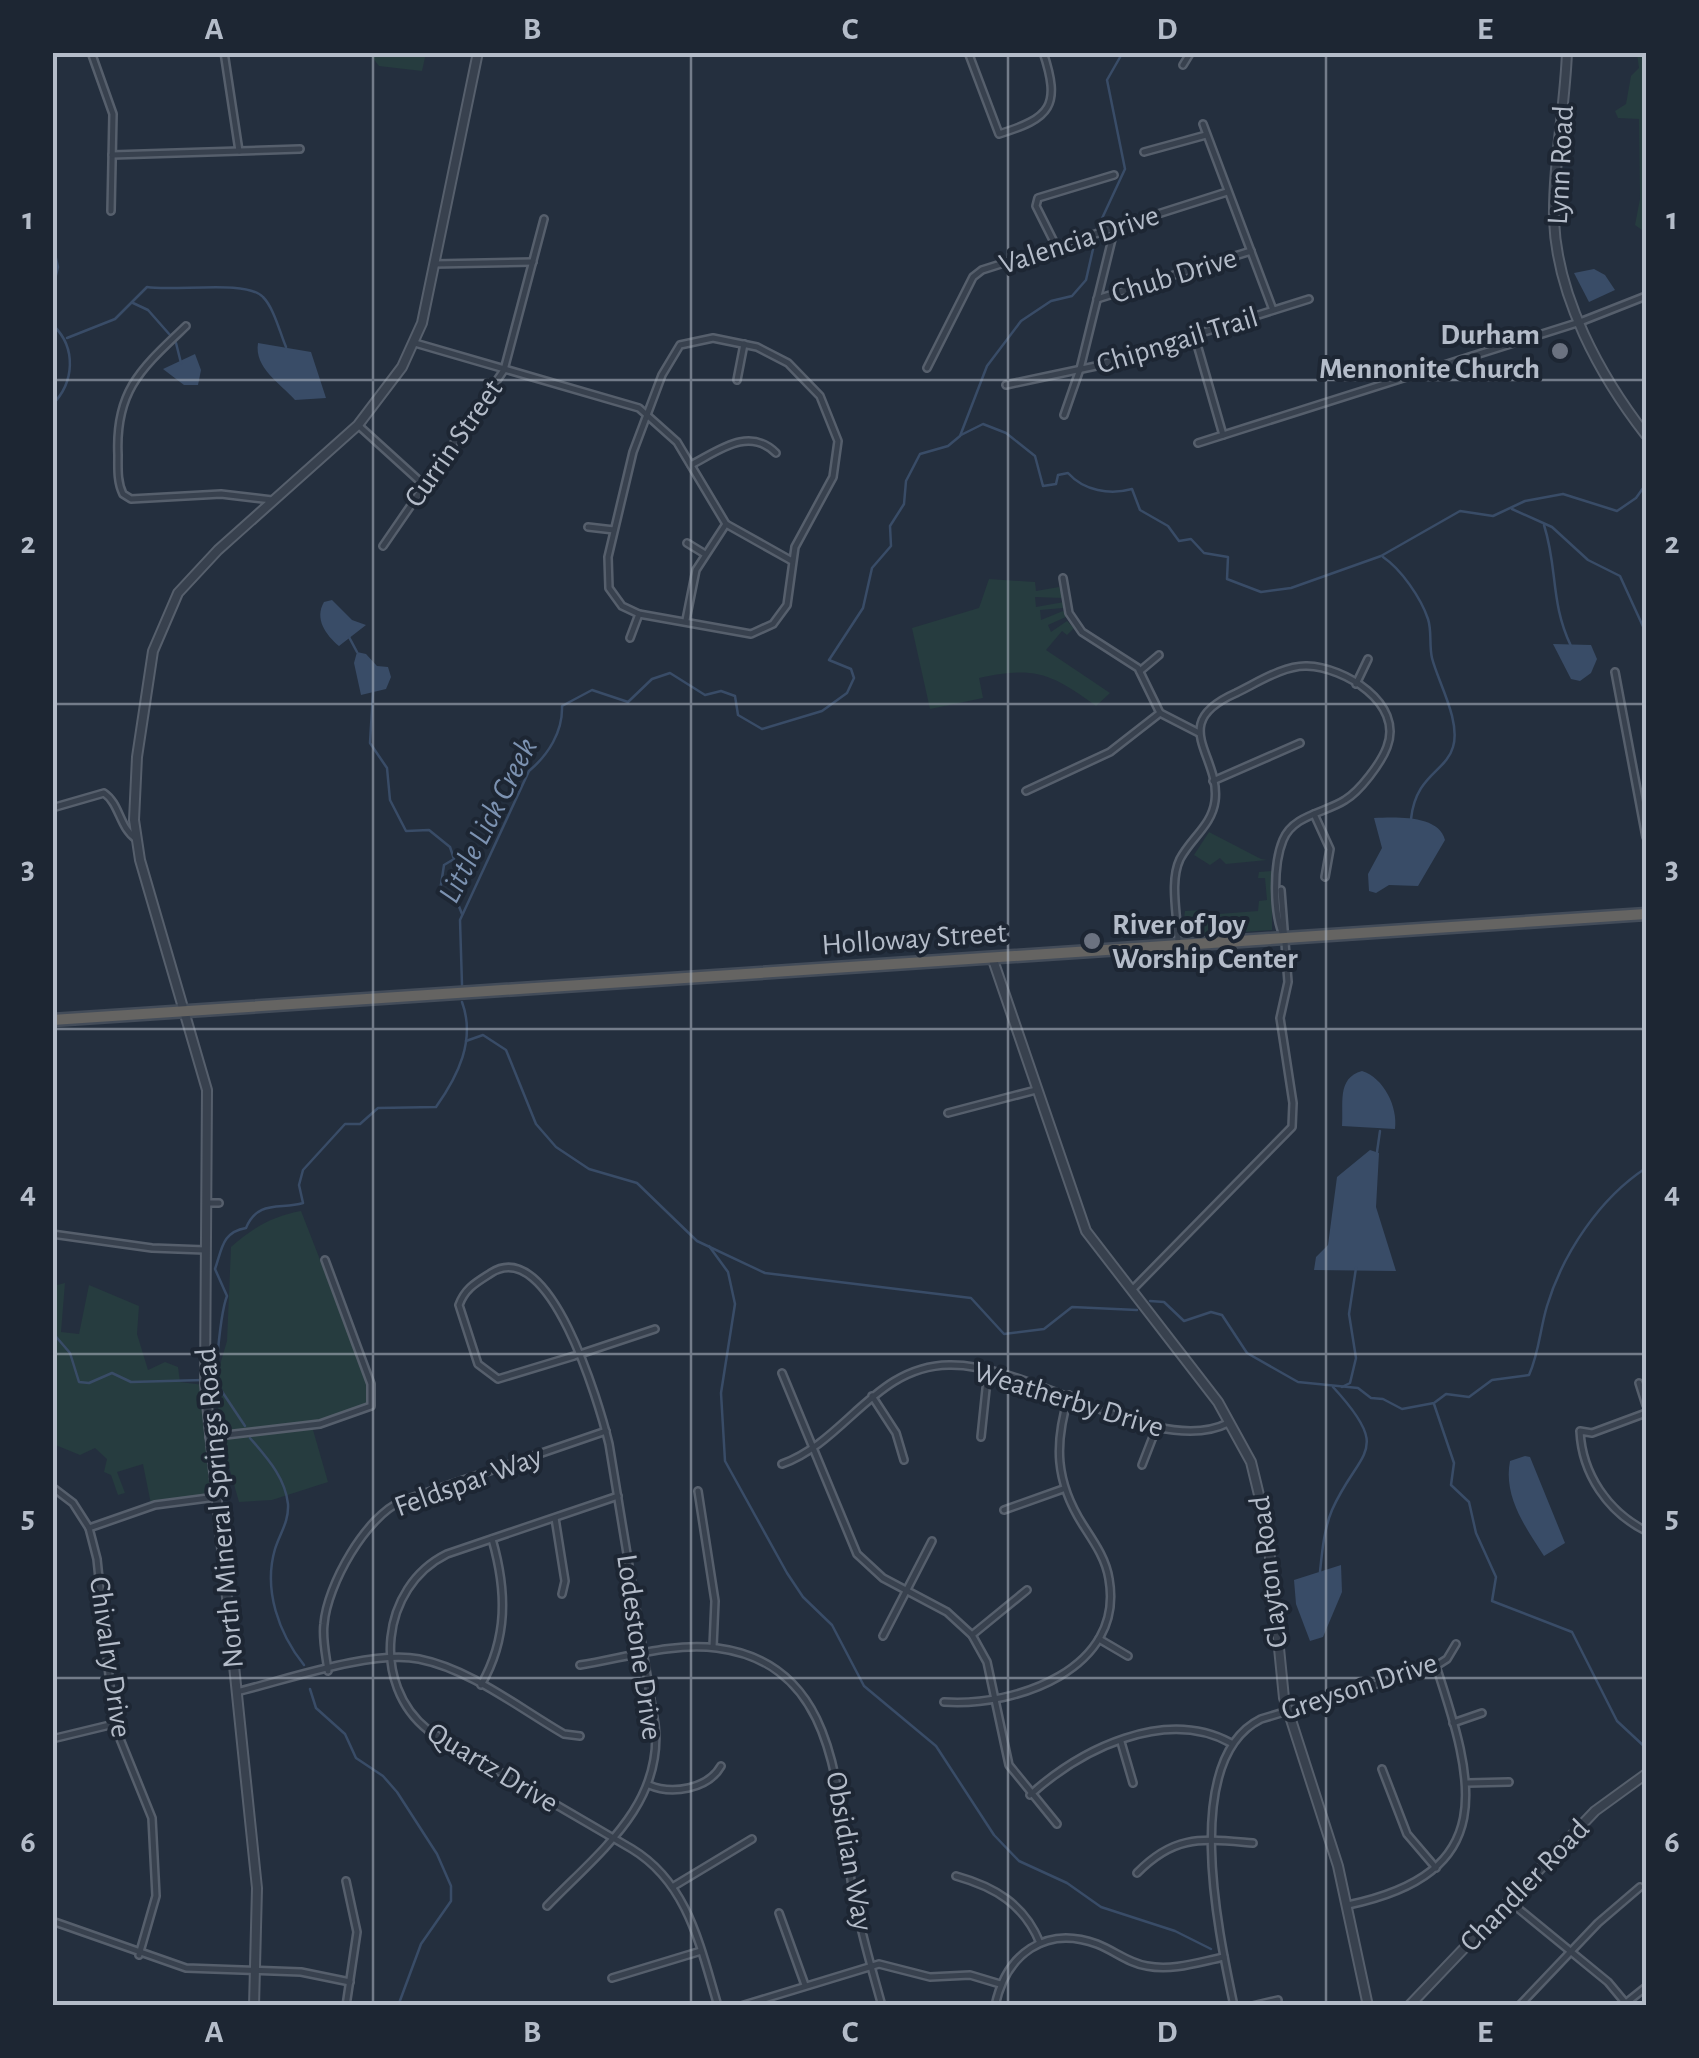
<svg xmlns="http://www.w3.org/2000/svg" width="1699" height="2058" viewBox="0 0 1699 2058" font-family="'Alegreya Sans',sans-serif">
<rect width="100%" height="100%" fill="#242f3e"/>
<g fill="#263c3f">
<polygon points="369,53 426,53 422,71 379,66"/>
<polygon points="1637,53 1646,54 1646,252 1642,230 1635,225 1640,199 1639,119 1618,118 1615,111 1626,104 1631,76 1639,68"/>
<path d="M989,579L1035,582L1036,591L1059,587L1063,598L1035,597L1036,607L1064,602L1063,608L1040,610L1041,620L1063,611L1068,616L1048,625L1051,632L1067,621L1074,628L1067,635L1062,631L1046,650L1110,693L1096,706C1051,673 1034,666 979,678L983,698L930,709L912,628L979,608Z"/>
<polygon points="1209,832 1261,859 1267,860 1226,864 1220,858 1210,865 1194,855"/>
<polygon points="1272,871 1272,930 1182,936 1185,911 1201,910 1206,915 1258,911 1259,901 1267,900 1265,878 1258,878 1259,872"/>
<path d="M301,1211L372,1393L371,1405L311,1423L328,1482L272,1500L239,1502L219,1432L217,1375L227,1341L231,1247C252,1228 273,1216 301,1211Z"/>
<polygon points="65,1283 61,1332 79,1334 89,1285 139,1306 137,1334 148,1370 165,1362 178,1367 180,1382 204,1385 215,1496 151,1504 143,1464 117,1472 125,1493 118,1495 111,1475 104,1472 107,1459 95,1448 80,1455 53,1444 53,1286"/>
</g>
<g fill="#394c67">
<polygon points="1594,269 1605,275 1615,290 1589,302 1574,273"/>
<path d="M258,343L311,352L326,398L295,400C280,383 254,368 258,343Z"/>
<polygon points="195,354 201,370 198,385 184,385 163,369"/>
<path d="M332,600L352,620L366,625L339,646C326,635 314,619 324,602Z"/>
<polygon points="1553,644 1591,645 1597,659 1591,673 1580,681 1571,679"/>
<polygon points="357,652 366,654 377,666 388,667 391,677 386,689 361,695 354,663"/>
<path d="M1374,818C1397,817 1439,815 1445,840L1418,886L1389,885L1376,893L1369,891L1368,874L1382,848Z"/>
<path d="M1362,1071C1384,1078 1398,1107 1395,1129L1342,1126C1344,1105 1336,1078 1362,1071Z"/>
<polygon points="1370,1150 1379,1153 1376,1207 1396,1271 1314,1270 1316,1257 1328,1245 1337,1177"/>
<path d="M1525,1456L1530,1457L1565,1543L1544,1556C1526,1528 1503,1497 1510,1461Z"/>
<polygon points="1341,1565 1342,1592 1323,1637 1310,1641 1296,1604 1294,1580"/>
</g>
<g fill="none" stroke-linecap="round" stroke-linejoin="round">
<g stroke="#394c67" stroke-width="2.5">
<polyline points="52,241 58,267 52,291"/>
<polyline points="133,303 148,310 170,335"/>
<path d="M52,305L54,326C76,348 75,382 52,405"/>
<path d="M67,338L115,319L147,287C174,292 246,279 263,297C274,308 280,333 286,347"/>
<polyline points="176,343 181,363"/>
<path d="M961,435L983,424L1006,433L1035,456L1043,486L1056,484L1058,475L1068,473C1084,491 1110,495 1132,489L1140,510L1168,526L1179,541L1191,539L1204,553L1228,557L1227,579L1261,592L1291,588L1381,556L1460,511L1493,516L1525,501L1563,494L1617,511L1636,498L1646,484"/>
<polyline points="1512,509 1552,527 1588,560 1620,576 1646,633"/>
<path d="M1544,525C1558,569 1550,602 1571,646"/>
<path d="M1383,557C1401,569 1421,598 1428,619C1432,631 1429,645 1432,658C1438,682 1461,721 1453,747C1446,772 1416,774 1411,819"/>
<polyline points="349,637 357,652"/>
<polyline points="373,692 370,743 387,768 390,800 406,831 429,830 450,847 454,859 444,865 440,891 456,899 462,914"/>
<path d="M462,985L460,920L529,771C548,755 563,732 562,706L592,690L628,702L652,679L670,673L705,695L721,691L735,696L738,715L762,729L822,711L847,693L854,678L851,669L829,660L863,608L872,568L891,546L890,526L904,504L906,481L920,454L948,446L960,436L987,366L1021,321L1051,301L1072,296L1086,280L1098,227L1125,169L1107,80L1123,52"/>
<polyline points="466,1041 483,1035 506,1050 536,1124 556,1147 589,1169 637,1183 697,1241 765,1273 971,1298 1004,1334 1044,1329 1072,1307 1137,1310"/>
<polyline points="1377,1152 1380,1131"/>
<polyline points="709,1246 728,1272 735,1304 721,1393 725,1461 787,1573 803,1597 832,1625 864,1686 936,1746 994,1835 1019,1861 1067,1883 1101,1907 1175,1931 1211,1949"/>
<path d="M1150,1301L1164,1302L1184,1321L1211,1312L1222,1315L1247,1353L1298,1382L1358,1388L1371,1398L1383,1399L1402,1409L1434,1403L1446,1394L1469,1397L1492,1380L1529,1375C1539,1353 1540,1329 1547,1306C1563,1253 1600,1198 1646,1168"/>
<polyline points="52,1332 70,1353 79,1382 89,1383 112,1373 131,1382 203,1380"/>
<path d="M210,1377L216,1373C218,1351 220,1314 227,1296L215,1269C222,1249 222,1232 246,1228C258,1199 281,1210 303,1203L299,1185L303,1170L345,1124H360L378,1108L436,1107C458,1076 476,1040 462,1002"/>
<polyline points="213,1378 245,1426"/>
<polyline points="1342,1387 1350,1383 1356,1358 1349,1314 1356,1268"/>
<polyline points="1434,1404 1454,1463 1451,1485 1469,1502 1476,1533 1496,1577 1492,1601 1572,1632 1617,1721 1646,1748"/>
<path d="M250,1438C267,1458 285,1477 288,1504C289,1522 280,1533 275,1549C263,1590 279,1634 304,1665"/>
<path d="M1320,1572C1322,1552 1324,1529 1332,1510C1359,1449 1394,1453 1333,1387"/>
<polyline points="310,1689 316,1708 345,1734 356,1758 383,1776 397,1792 437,1854 451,1886 451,1901 421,1944 398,2006"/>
</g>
<g stroke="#565f6c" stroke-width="10">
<g id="minor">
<polyline points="91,52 113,114 111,211"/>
<polyline points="224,52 239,151"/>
<path d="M968,52L999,134C1051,118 1061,106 1043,52"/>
<polyline points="1183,65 1191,52"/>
<polyline points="1203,124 1273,310"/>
<polyline points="1144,152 1206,135"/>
<polyline points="112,155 300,149"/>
<polyline points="1056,246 1036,206 1038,198 1114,175"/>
<polyline points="434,264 533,262"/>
<polyline points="1097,299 1251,251"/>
<path d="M186,326C142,368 115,390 118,455C118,468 117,482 123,494L131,499L221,494L272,500"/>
<polyline points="1194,334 1223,435"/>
<polygon points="713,338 757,347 788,363 820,396 838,441 833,477 795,547 787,605 773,624 751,634 639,614 622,606 609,588 608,557 633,452 662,375 680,345"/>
<polyline points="415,343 639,408 677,442 726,524 792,561"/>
<polyline points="927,368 973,277 982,270 1227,192"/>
<polyline points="737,380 744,344"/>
<polyline points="1006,385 1096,366 1309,299"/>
<polyline points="1064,415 1080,369 1115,227"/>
<polyline points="358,425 424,485"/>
<polyline points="1198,443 1580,322 1646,296"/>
<path d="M691,465C718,451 749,426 776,453"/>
<polyline points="588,527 614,530"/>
<polyline points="687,543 705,554"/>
<polyline points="383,546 504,370 544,219"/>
<polyline points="1063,578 1069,613 1082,632 1138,668 1160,713 1199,733"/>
<polyline points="686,620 696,570 726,524"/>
<polyline points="630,638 639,614"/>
<polyline points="1140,671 1159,655"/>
<polyline points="1615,672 1646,837"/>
<polyline points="1356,684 1368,659"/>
<polyline points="1213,781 1300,743"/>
<polyline points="1026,791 1110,752 1160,713"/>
<path d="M52,808L104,793C120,804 119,827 136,839"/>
<polyline points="1314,814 1330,849 1325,877"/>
<path d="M1178,942C1178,917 1169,882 1180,859C1191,838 1212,825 1215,801C1221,755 1166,724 1236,693C1257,683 1284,665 1307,666C1344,667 1404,703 1387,747C1381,763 1360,791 1345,800C1325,813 1293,815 1283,840C1273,864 1273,914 1284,937"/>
<polyline points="948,1113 1036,1090"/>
<polyline points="206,1203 219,1203"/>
<polyline points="52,1234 152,1248 205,1250"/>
<polyline points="1133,1289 1292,1127 1293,1103 1280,1018 1288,982 1281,890"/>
<polyline points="782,1373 857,1554 883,1578 947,1612 972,1635 987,1662 1009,1765 1057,1824"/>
<polyline points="1639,1383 1646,1405"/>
<polyline points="872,1396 896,1433 904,1460"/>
<path d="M1646,1413L1592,1433L1580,1431C1582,1474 1608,1512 1646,1531"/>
<polyline points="209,1437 320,1424 371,1406 371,1384 325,1260"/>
<polyline points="981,1437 988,1370"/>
<path d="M782,1464C846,1441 875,1366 949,1365C1032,1363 1157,1459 1228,1423"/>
<polyline points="1142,1465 1156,1429"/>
<polyline points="52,1487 73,1503 89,1528 97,1559 114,1724 152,1818 156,1896 139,1955"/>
<polyline points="698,1491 715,1601 713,1647"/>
<path d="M618,1496L447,1554C380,1587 371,1685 428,1730L632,1849C688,1883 700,1946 718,2006"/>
<polyline points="1004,1510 1063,1489"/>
<polyline points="555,1518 565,1581 562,1594"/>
<polyline points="89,1528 155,1505 216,1497"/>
<polyline points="972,1635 1027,1590"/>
<polyline points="883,1636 932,1541"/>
<polyline points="1099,1639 1128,1656"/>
<path d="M580,1665C624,1658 673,1642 717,1648C840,1664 836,1794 852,1886C859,1926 871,1966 882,2006"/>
<path d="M328,1671C326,1655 322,1639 324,1624C327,1585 366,1516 402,1501L606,1431"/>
<path d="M481,1685C508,1638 507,1591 492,1539"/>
<path d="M236,1692C286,1680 370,1650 419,1659C470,1669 519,1708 564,1734L580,1736"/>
<path d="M944,1702C1016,1707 1125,1669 1109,1579C1106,1559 1094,1542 1083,1525C1055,1481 1054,1444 1069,1395"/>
<polyline points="1453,1723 1482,1713"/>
<polyline points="52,1739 114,1724"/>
<polyline points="1121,1742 1133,1783"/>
<polyline points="1382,1769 1407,1834 1436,1868"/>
<polyline points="1468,1783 1509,1782"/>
<path d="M649,1785C672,1795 708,1789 721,1766"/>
<path d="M1030,1795C1081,1749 1165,1707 1231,1743"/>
<path d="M1137,1873C1175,1834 1202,1839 1253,1843"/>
<path d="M956,1876C995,1887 1024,1904 1040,1943"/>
<polyline points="674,1886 752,1839"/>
<polyline points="1509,1901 1608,1982 1628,2006"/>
<path d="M1348,1905C1500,1873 1475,1784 1436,1666"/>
<path d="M547,1906C598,1853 664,1805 655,1724L609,1444C599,1403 550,1235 491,1273C477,1282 465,1288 459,1305L478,1364L498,1379L574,1356C601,1347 628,1338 655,1329"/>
<polyline points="779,1913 805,1985"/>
<polyline points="52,1921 186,1968 301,1972 350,1982"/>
<polyline points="612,1978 701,1951"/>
<polyline points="1626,2003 1646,1987"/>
<polyline points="346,2006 357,1932 346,1881"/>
<polyline points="741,2006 879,1964 930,1977 970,1975 1000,1984"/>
<path d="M995,2006C1006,1954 1045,1925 1097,1944C1115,1951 1128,1963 1147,1966C1173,1971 1199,1962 1224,1957"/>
<path d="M1234,2006C1219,1935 1180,1759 1261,1719L1436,1666L1447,1659L1456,1644"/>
<polyline points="1252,2006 1278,2000"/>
<polyline points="1519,2006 1598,1923 1640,1887"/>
</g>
</g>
<g stroke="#565f6c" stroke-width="12">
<g id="tertiary">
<path d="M1567,52C1565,108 1553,164 1554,220C1557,297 1600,376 1646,435"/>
<polyline points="992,957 1086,1231 1218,1402 1251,1462 1267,1528 1284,1698 1338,1866 1368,2006"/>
<polyline points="254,2006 257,1888 205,1385 207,1090 140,860 134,820 137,757 153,651 178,593 218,550 358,425 402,367 422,323 478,52"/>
<polyline points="1409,2006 1595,1811 1646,1774"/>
</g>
</g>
<g stroke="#434c59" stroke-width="15">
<polyline id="trunk" points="52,1020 1646,914"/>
</g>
<use href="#minor" stroke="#38414e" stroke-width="5"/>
<use href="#tertiary" stroke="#38414e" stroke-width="8"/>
<use href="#trunk" stroke="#656462" stroke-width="10"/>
</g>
<path fill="none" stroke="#b4bcc9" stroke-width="2.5" stroke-opacity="0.55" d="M373,52V2006M691,52V2006M1008,52V2006M1326,52V2006M52,380H1646M52,704H1646M52,1029H1646M52,1354H1646M52,1678H1646"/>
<g fill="#6b7280" stroke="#1d2633" stroke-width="4">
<circle cx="1560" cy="351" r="10"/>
<circle cx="1092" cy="941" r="10"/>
</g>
<g text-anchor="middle" stroke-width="8" stroke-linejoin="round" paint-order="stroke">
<g font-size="30" fill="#b4bcc9" stroke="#1d2633">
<text transform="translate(1560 165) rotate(-87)" y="10">Lynn Road</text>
<text transform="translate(1079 239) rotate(-18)" y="10">Valencia Drive</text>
<text transform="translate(1174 275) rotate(-17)" y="10">Chub Drive</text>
<text transform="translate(1177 340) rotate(-17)" y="10">Chipngail Trail</text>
<text transform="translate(453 443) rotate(-55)" y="10">Currin Street</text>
<text transform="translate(914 938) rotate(-4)" y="10">Holloway Street</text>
<text transform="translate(1069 1399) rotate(17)" y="10">Weatherby Drive</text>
<text transform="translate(468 1481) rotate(-20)" y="10">Feldspar Way</text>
<text transform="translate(219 1508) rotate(-95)" y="10">North Mineral Springs Road</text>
<text transform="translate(1268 1572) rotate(-97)" y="10">Clayton Road</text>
<text transform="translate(640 1647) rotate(82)" y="10">Lodestone Drive</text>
<text transform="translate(111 1657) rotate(82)" y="10">Chivalry Drive</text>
<text transform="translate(1359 1686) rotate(-18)" y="10">Greyson Drive</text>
<text transform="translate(493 1767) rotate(31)" y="10">Quartz Drive</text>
<text transform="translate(850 1851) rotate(80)" y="10">Obsidian Way</text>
<text transform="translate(1524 1885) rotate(-46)" y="10">Chandler Road</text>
</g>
<g font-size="30" font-weight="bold" fill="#b4bcc9" stroke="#1d2633" text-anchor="end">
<text x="1540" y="344">Durham<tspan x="1540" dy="34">Mennonite Church</tspan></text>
<text x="1112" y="934" text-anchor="start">River of Joy<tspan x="1112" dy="34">Worship Center</tspan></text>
</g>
<g font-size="32" font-style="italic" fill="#7c92b1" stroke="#1d2633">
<text transform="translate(487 820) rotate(-63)" y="11">Little Lick Creek</text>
</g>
</g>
<rect width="1699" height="2058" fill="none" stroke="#1d2633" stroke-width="110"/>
<rect x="55" y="55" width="1589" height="1948" fill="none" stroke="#b4bcc9" stroke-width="4"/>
<g font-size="32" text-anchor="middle" font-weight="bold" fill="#b4bcc9">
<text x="214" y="39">A</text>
<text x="532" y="39">B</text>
<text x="850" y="39">C</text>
<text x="1167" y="39">D</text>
<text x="1485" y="39">E</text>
<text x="28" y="229">1</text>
<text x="1672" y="229">1</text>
<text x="28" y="553">2</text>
<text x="1672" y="553">2</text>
<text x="28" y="878">3</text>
<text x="1672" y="878">3</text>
<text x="28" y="1203">4</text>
<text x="1672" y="1203">4</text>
<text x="28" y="1527">5</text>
<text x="1672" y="1527">5</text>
<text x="28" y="1852">6</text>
<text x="1672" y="1852">6</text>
<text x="214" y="2042">A</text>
<text x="532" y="2042">B</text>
<text x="850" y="2042">C</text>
<text x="1167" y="2042">D</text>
<text x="1485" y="2042">E</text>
</g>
</svg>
